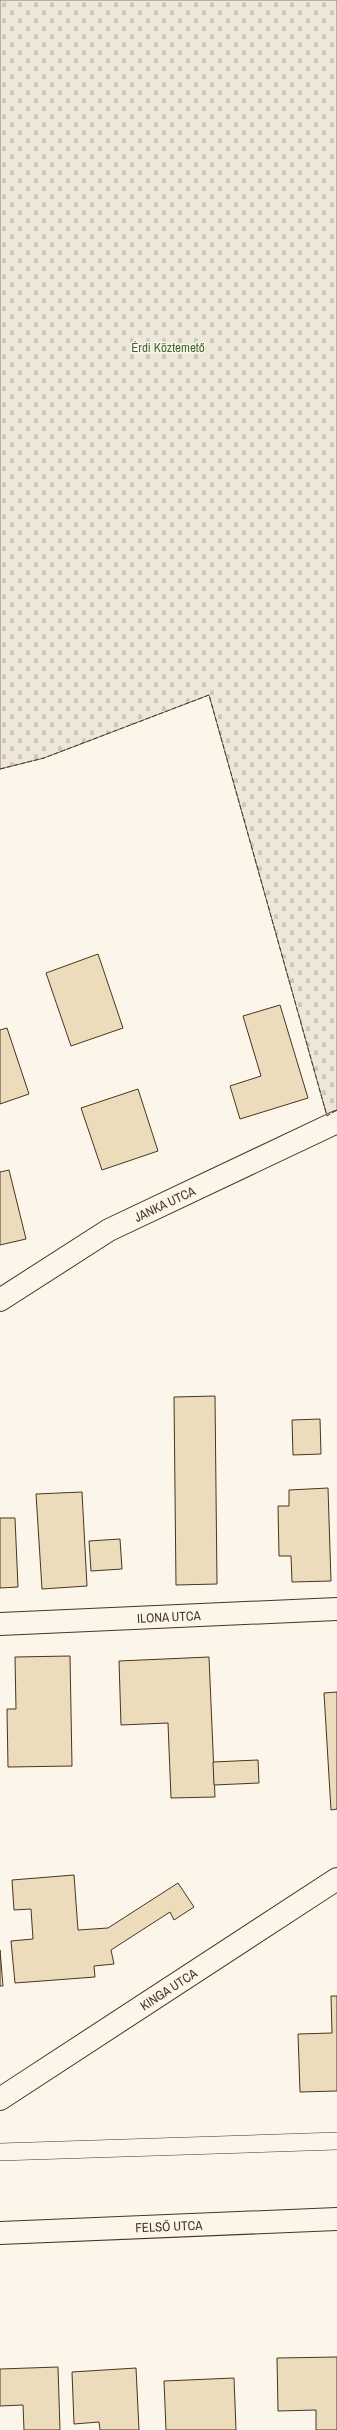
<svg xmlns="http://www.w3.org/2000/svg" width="337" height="2430" viewBox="0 0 337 2430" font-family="'Archivo Narrow',sans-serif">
<defs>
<pattern id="cemetery-stones" width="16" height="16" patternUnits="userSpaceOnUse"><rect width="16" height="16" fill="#ede6d9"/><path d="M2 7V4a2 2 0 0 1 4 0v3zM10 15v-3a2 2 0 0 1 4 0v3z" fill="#cdc6ba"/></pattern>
</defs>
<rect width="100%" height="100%" fill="#fbf6e9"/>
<polygon fill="url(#cemetery-stones)" stroke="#887966" points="0,0 337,0 337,1110 327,1116 209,695 44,758 0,769"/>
<g fill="#ecdcbc" stroke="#4a3520">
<polygon points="98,954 123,1028 71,1046 46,973"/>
<polygon points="280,1005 308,1098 240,1119 230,1086 261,1076 243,1016"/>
<polygon points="7,1028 29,1094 0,1104 0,1030"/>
<polygon points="138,1089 158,1151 102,1170 81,1108"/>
<polygon points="9,1170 26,1239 0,1245 0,1172"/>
<polygon points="215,1396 217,1584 176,1585 174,1397"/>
<polygon points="320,1419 321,1454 293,1455 292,1420"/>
<polygon points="328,1488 331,1581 292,1582 291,1556 279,1556 278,1506 289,1506 289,1490"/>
<polygon points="82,1492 87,1586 42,1589 36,1494"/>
<polygon points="0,1518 15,1518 18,1587 0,1588"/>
<polygon points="120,1539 122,1569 91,1571 89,1541"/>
<polygon points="70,1656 72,1766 8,1767 7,1709 16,1709 15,1657"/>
<polygon points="209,1657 215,1797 171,1798 168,1723 121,1725 119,1661"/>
<polygon points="337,1692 337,1809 331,1810 324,1693"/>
<polygon points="258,1760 259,1783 214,1785 213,1762"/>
<polygon points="74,1875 78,1930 108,1928 178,1883 194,1907 174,1920 170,1912 111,1950 114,1964 94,1966 95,1977 15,1983 11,1941 33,1939 31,1909 14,1910 12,1880"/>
<polygon points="0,1950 3,1986 0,1986"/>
<polygon points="331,1996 337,1996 337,2091 300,2092 298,2034 332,2033"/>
<polygon points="337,2357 337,2430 316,2430 316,2410 278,2411 277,2358"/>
<polygon points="58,2367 60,2430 24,2430 23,2405 0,2406 0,2369"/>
<polygon points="136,2368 139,2430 100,2430 99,2422 74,2424 72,2372"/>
<polygon points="234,2378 236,2430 166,2430 164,2381"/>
</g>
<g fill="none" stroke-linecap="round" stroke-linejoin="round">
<g stroke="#4a3520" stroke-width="18">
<polyline id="service" points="0,2152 337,2141"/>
</g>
<g stroke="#4a3520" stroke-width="24">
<g id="minor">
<path id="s1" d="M0,1300L109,1230L337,1122"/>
<path id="s2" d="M0,1624L337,1609"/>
<path id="s3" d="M0,2099L337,1879"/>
</g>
</g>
<g stroke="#4a3520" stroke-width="24">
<g id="tertiary">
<path id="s4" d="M0,2233L337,2219"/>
</g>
</g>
<use href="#service" stroke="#fbf6e9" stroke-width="17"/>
<use href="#minor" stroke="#fbf6e9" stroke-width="22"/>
<use href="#tertiary" stroke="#fbf6e9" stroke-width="22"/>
<polyline stroke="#4a3520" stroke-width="1" stroke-dasharray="5 2" stroke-linecap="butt" points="0,769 44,758 209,695 327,1116 337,1110"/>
</g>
<g text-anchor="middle" stroke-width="3" stroke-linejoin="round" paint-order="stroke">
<g font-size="13" fill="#436837" stroke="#fbf6e9">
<text x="168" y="352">Érdi Köztemető</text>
</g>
<g font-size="13" fill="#4a3520" stroke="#fbf6e9">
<text dy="5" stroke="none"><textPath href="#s1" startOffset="191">JANKA UTCA</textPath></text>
<text dy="5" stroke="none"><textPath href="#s2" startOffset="169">ILONA UTCA</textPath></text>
<text dy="5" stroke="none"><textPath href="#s3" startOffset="201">KINGA UTCA</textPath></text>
<text dy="5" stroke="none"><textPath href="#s4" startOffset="169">FELSŐ UTCA</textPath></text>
</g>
</g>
</svg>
